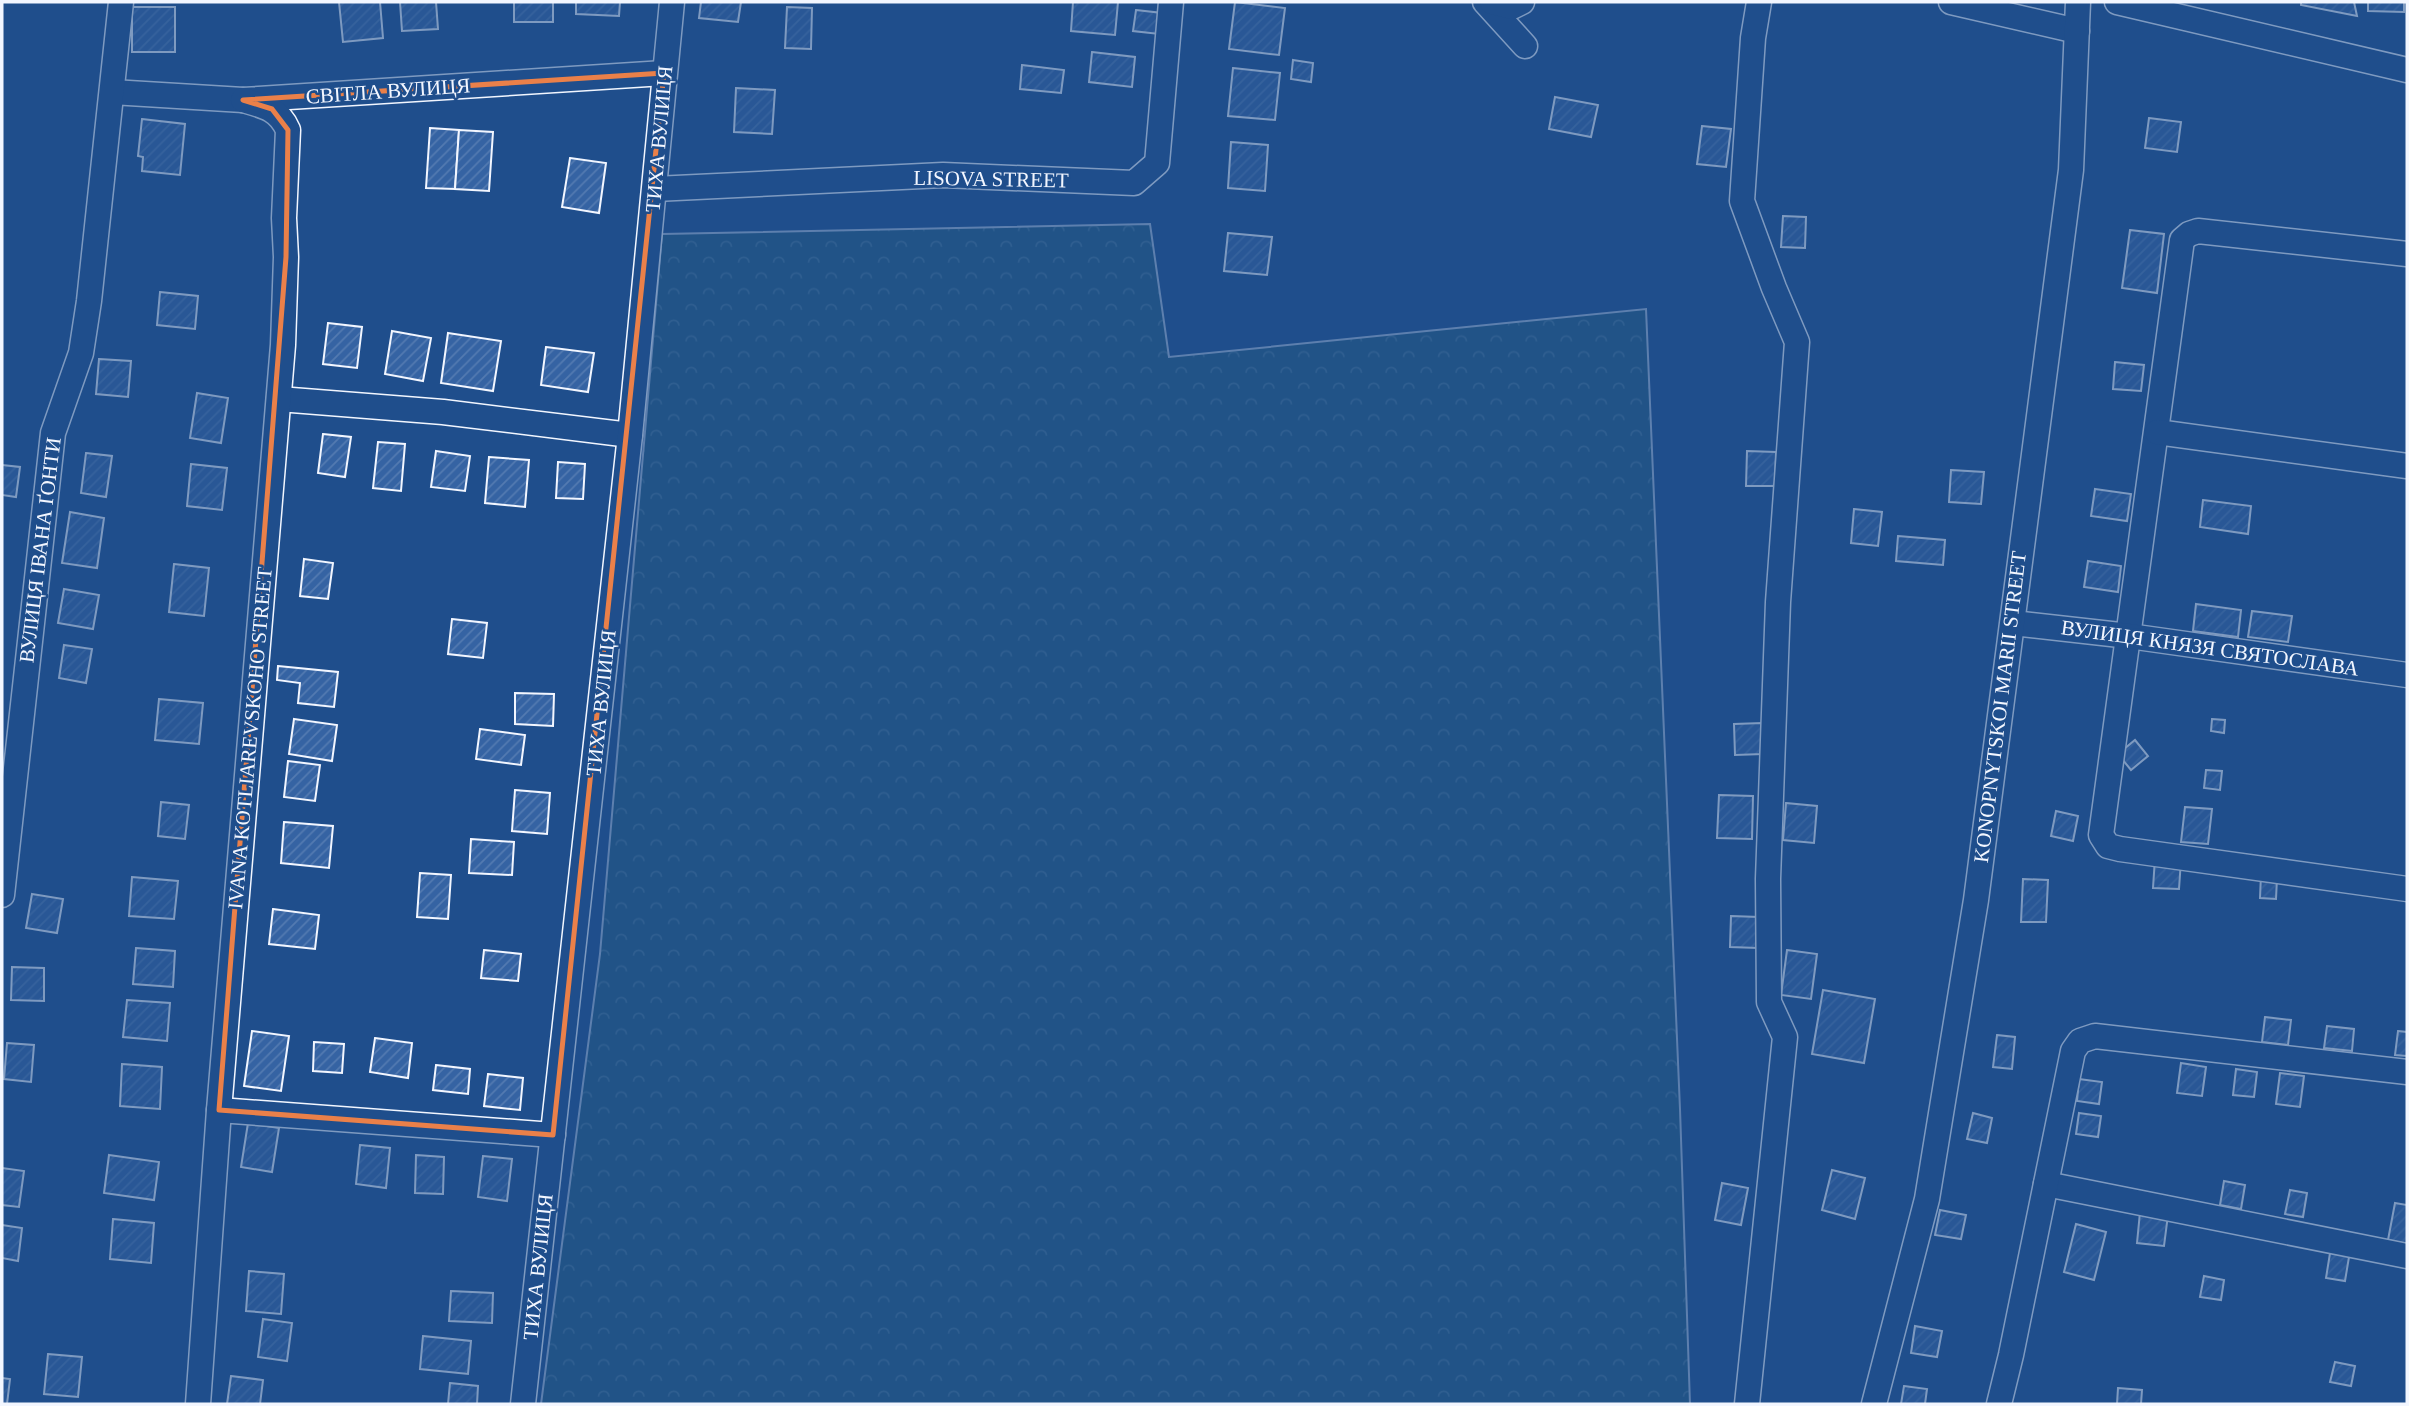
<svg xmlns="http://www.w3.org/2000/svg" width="2409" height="1406" viewBox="0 0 2409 1406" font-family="Georgia,serif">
<defs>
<pattern id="forest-crowns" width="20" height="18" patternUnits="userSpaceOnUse" patternTransform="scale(1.75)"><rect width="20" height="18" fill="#245a82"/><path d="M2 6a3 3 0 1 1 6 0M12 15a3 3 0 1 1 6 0" fill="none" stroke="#447295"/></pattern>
<pattern id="building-hatch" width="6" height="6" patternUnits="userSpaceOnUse" patternTransform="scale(1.75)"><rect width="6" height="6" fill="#3563a3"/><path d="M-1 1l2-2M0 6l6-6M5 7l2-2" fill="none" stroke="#537ab1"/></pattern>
</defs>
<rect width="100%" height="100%" fill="#1f4e8c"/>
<polygon fill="url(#forest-crowns)" stroke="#a8bbd7" stroke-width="2" points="1150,224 1169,357 1646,309 1680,1109 1690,1404 541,1404 600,954 662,234"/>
<g fill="url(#building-hatch)" stroke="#f2f6ff" stroke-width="2">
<polygon points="339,2 380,2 383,38 343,42"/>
<polygon points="400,2 436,2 438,29 402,31"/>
<rect x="514" y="2" width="39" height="20"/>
<polygon points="576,2 620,2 619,16 576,14"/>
<polygon points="701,2 741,2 738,22 699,18"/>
<polygon points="1073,2 1118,2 1115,35 1071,31"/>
<polygon points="1235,2 1285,8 1279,55 1229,49"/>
<polygon points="2301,2 2354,2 2357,16 2301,5"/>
<polygon points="2368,2 2404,2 2404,12 2368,11"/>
<rect x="132" y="7" width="43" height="45"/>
<polygon points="787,7 812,8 811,49 785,48"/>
<polygon points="1136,10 1162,13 1159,34 1133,31"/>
<polygon points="1092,52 1135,57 1132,87 1089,82"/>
<polygon points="1293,60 1313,63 1311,82 1291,79"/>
<polygon points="1022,65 1064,70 1061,93 1020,89"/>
<polygon points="1233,68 1280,73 1275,120 1228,116"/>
<polygon points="736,88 775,90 772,134 734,132"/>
<polygon points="1555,97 1598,105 1591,137 1549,129"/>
<polygon points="2149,118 2181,122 2177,152 2145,148"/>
<polygon points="142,119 185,124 180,175 142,171 143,157 138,156"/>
<polygon points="1702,126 1731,129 1726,167 1697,164"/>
<polygon points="430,128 459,130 455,189 426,188"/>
<polygon points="459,130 493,132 489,191 455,189"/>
<polygon points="1231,142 1268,145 1265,191 1228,188"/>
<polygon points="570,158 606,163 599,213 562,207"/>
<polygon points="1783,216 1806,217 1805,248 1781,247"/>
<polygon points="2130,230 2164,234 2157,293 2122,288"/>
<polygon points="1228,233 1272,237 1267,275 1224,271"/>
<polygon points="160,292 198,296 195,329 157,325"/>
<polygon points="328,323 362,327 357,368 323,364"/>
<polygon points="392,331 431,338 423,381 385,374"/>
<polygon points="448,333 501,341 493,391 441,383"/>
<polygon points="546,347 594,353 588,392 541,385"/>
<polygon points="99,359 131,361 128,397 96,394"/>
<polygon points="2115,362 2144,365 2141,391 2113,389"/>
<polygon points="197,393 228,398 221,443 190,438"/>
<polygon points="323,434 351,437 345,477 318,473"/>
<polygon points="378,442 405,444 401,491 373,488"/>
<polygon points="436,451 470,456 465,491 431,487"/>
<polygon points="1747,451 1776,452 1775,486 1746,486"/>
<polygon points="86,453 112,456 106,497 81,493"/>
<polygon points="489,457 529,460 525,507 485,503"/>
<polygon points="558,462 585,464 583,499 556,498"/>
<polygon points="191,464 227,468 222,510 187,506"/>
<polygon points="2,465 20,467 16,497 2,495"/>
<polygon points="1951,470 1984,472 1981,504 1949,502"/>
<polygon points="2095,489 2131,494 2127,521 2091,516"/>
<polygon points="2203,500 2251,506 2248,534 2200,527"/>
<polygon points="1854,509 1882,512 1878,546 1851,543"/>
<polygon points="70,512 104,518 97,568 62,563"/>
<polygon points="1898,536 1945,540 1943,565 1896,561"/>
<polygon points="304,559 333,563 328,599 300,596"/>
<polygon points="2088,561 2121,566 2118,592 2084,587"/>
<polygon points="174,564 209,568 204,616 169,612"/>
<polygon points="64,589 99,595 93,629 58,623"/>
<polygon points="2196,604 2241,610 2238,637 2193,631"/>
<polygon points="2252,611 2292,616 2288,642 2248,637"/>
<polygon points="452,619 487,623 483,658 448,654"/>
<polygon points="64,645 92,649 86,683 59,678"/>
<polygon points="278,666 338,672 334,707 298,703 300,683 277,680"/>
<polygon points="515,693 554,694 553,726 515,724"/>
<polygon points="159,699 203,703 199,744 155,740"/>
<polygon points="294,719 337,725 332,761 289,754"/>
<polygon points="2212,719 2225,720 2224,733 2211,731"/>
<polygon points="1762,723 1763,754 1735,755 1734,724"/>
<polygon points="480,729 525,735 521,765 476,759"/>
<polygon points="2135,740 2148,756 2131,770 2118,754"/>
<polygon points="288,761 320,765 315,801 284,797"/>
<polygon points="2206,770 2222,771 2220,790 2204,788"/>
<polygon points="515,790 550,793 547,834 512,831"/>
<polygon points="1719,795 1753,796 1752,839 1717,838"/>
<polygon points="161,802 189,805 185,839 158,836"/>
<polygon points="1786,803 1817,806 1814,843 1783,840"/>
<polygon points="2185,807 2212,809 2208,844 2181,842"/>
<polygon points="2056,811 2078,816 2073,841 2051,836"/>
<polygon points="284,822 333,826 329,868 281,863"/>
<polygon points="471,839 514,842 512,875 469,873"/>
<polygon points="2155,858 2181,860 2179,889 2153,888"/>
<polygon points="420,873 451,875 448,919 417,917"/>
<polygon points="2261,874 2277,878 2276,899 2260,898"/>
<polygon points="132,877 178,881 174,919 129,916"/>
<polygon points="2023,879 2048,880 2046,922 2021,922"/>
<polygon points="32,894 63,899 57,933 26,928"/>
<polygon points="273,909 319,915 315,949 269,944"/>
<polygon points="1731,916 1759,917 1758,948 1730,947"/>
<polygon points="136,948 175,951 173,987 133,984"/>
<polygon points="484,950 521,954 518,981 481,978"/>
<polygon points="1787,950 1817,954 1811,999 1781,995"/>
<polygon points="12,967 44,968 44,1001 11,1000"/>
<polygon points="1823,990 1875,999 1864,1063 1812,1054"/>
<polygon points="127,1000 170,1003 167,1041 123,1037"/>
<polygon points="2265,1017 2291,1020 2288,1045 2262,1042"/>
<polygon points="2327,1026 2354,1029 2352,1051 2324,1048"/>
<polygon points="252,1031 289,1036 281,1091 244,1086"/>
<polygon points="2398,1031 2407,1032 2407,1056 2395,1055"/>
<polygon points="1997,1035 2015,1037 2012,1069 1993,1067"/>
<polygon points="375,1038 412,1043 408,1078 370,1072"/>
<polygon points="314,1042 344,1044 342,1073 313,1071"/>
<polygon points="7,1043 34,1045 31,1082 4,1079"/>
<polygon points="2181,1063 2206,1067 2202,1096 2177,1093"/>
<polygon points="122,1064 162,1067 160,1109 120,1106"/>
<polygon points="436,1065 470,1069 468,1094 433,1090"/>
<polygon points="2236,1069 2257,1072 2254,1097 2233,1095"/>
<polygon points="2280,1073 2304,1076 2300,1107 2276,1104"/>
<polygon points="488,1074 523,1078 520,1110 484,1106"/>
<polygon points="2079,1079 2102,1082 2099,1104 2077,1101"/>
<polygon points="1973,1113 1992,1118 1987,1143 1967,1139"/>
<polygon points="2079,1113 2101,1116 2098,1137 2076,1134"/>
<polygon points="248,1123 279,1128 272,1172 241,1167"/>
<polygon points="360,1145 390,1148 386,1188 356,1184"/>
<polygon points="109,1155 159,1162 154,1200 104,1193"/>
<polygon points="416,1155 444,1157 443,1194 415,1193"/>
<polygon points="483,1156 512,1159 507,1201 478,1197"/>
<polygon points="2,1168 24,1171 19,1207 2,1205"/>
<polygon points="1832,1170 1865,1178 1855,1219 1822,1210"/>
<polygon points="2224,1181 2245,1185 2241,1209 2220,1205"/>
<polygon points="1722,1183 1748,1188 1741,1225 1715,1220"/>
<polygon points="2290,1190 2307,1193 2303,1217 2285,1214"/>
<polygon points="2395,1203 2407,1205 2407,1244 2388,1240"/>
<polygon points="1940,1210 1966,1215 1961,1239 1935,1235"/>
<polygon points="2140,1212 2168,1215 2164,1246 2137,1243"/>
<polygon points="113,1219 154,1223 151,1263 110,1259"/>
<polygon points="2076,1224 2106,1232 2094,1280 2064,1272"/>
<polygon points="2,1225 22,1228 18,1261 2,1258"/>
<polygon points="2331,1247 2350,1251 2345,1281 2326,1278"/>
<polygon points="249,1271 284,1274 281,1314 246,1311"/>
<polygon points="2204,1276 2224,1280 2221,1300 2200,1297"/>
<polygon points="451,1291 493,1293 492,1323 449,1321"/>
<polygon points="263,1319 292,1323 287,1361 258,1357"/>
<polygon points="1915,1326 1942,1331 1937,1357 1911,1353"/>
<polygon points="423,1336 471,1341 468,1374 420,1369"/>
<polygon points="48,1354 82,1357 78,1397 44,1394"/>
<polygon points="2335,1362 2355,1366 2351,1386 2330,1382"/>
<polygon points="231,1376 263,1380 260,1404 227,1404"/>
<polygon points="2,1378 10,1379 7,1404 2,1404"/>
<polygon points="450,1383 478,1386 477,1404 448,1404"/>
<polygon points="1904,1386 1927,1389 1925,1404 1901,1404"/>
<polygon points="2118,1388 2142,1390 2141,1404 2117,1404"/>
</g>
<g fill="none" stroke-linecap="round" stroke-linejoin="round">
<g stroke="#f2f6ff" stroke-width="27">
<g id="minor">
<polyline points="1485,2 1525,46"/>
<polyline points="1492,2 1512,7 1522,2"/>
<polyline points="1951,2 2077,31"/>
<polyline points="2117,2 2407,70"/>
<polyline points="112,92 243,100 664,73"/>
<polyline points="655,189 943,175 1134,183 1157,163 1171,2"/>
<polyline points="2407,254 2198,231 2189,234 2182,240 2101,835 2108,846 2120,849 2407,889"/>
<polyline points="279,399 443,412 630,435"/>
<polyline points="2157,432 2407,466"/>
<polyline points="2013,623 2129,636 2407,675"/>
<polyline points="2,895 53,433 81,353 89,301 121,2"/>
<polyline points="219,1110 553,1135"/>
<polyline points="2046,1184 2407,1256"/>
<path d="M198,1404L219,1110L283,345L286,257L284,218L288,130C279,109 264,106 243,100"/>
<polyline points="523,1404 630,435 672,2"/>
<polyline points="1747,1404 1785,1037 1769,1002 1768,879 1778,602 1797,342 1774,288 1742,201 1753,38 1759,2"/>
<polyline points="1874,1404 1927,1199 1976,900 2071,170 2078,2"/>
<polyline points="1999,1404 2011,1355 2073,1051 2080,1041 2095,1036 2407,1072"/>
</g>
</g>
<use href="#minor" stroke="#1f4e8c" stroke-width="24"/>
</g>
<path d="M0 0H2409V1406H0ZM664,73L553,1135L219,1110L286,257L288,130L272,109L243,100Z" fill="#1f4e8c" fill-opacity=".55" fill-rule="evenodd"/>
<path fill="none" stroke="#ea8049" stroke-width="5" stroke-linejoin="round" d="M664,73L553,1135L219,1110L286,257L288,130L272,109L243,100Z"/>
<g text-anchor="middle" stroke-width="5" stroke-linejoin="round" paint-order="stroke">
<g font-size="21" fill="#f2f6ff" stroke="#1f4e8c">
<text transform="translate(388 91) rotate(-4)" y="7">СВІТЛА ВУЛИЦЯ</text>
<text transform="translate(659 139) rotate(-85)" y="7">ТИХА ВУЛИЦЯ</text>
<text transform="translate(991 179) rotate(1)" y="7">LISOVA STREET</text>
<text transform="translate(40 550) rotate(-83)" y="7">ВУЛИЦЯ ІВАНА ҐОНТИ</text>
<text transform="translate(2210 648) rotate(8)" y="7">ВУЛИЦЯ КНЯЗЯ СВЯТОСЛАВА</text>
<text transform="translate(601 703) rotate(-84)" y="7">ТИХА ВУЛИЦЯ</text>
<text transform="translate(2000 707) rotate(-83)" y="7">KONOPNYTSKOI MARII STREET</text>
<text transform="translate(250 738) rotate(-85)" y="7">IVANA KOTLIAREVSKOHO STREET</text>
<text transform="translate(538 1267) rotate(-84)" y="7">ТИХА ВУЛИЦЯ</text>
</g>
</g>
<rect width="2409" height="1406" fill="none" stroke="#f2f6ff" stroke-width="7"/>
</svg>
